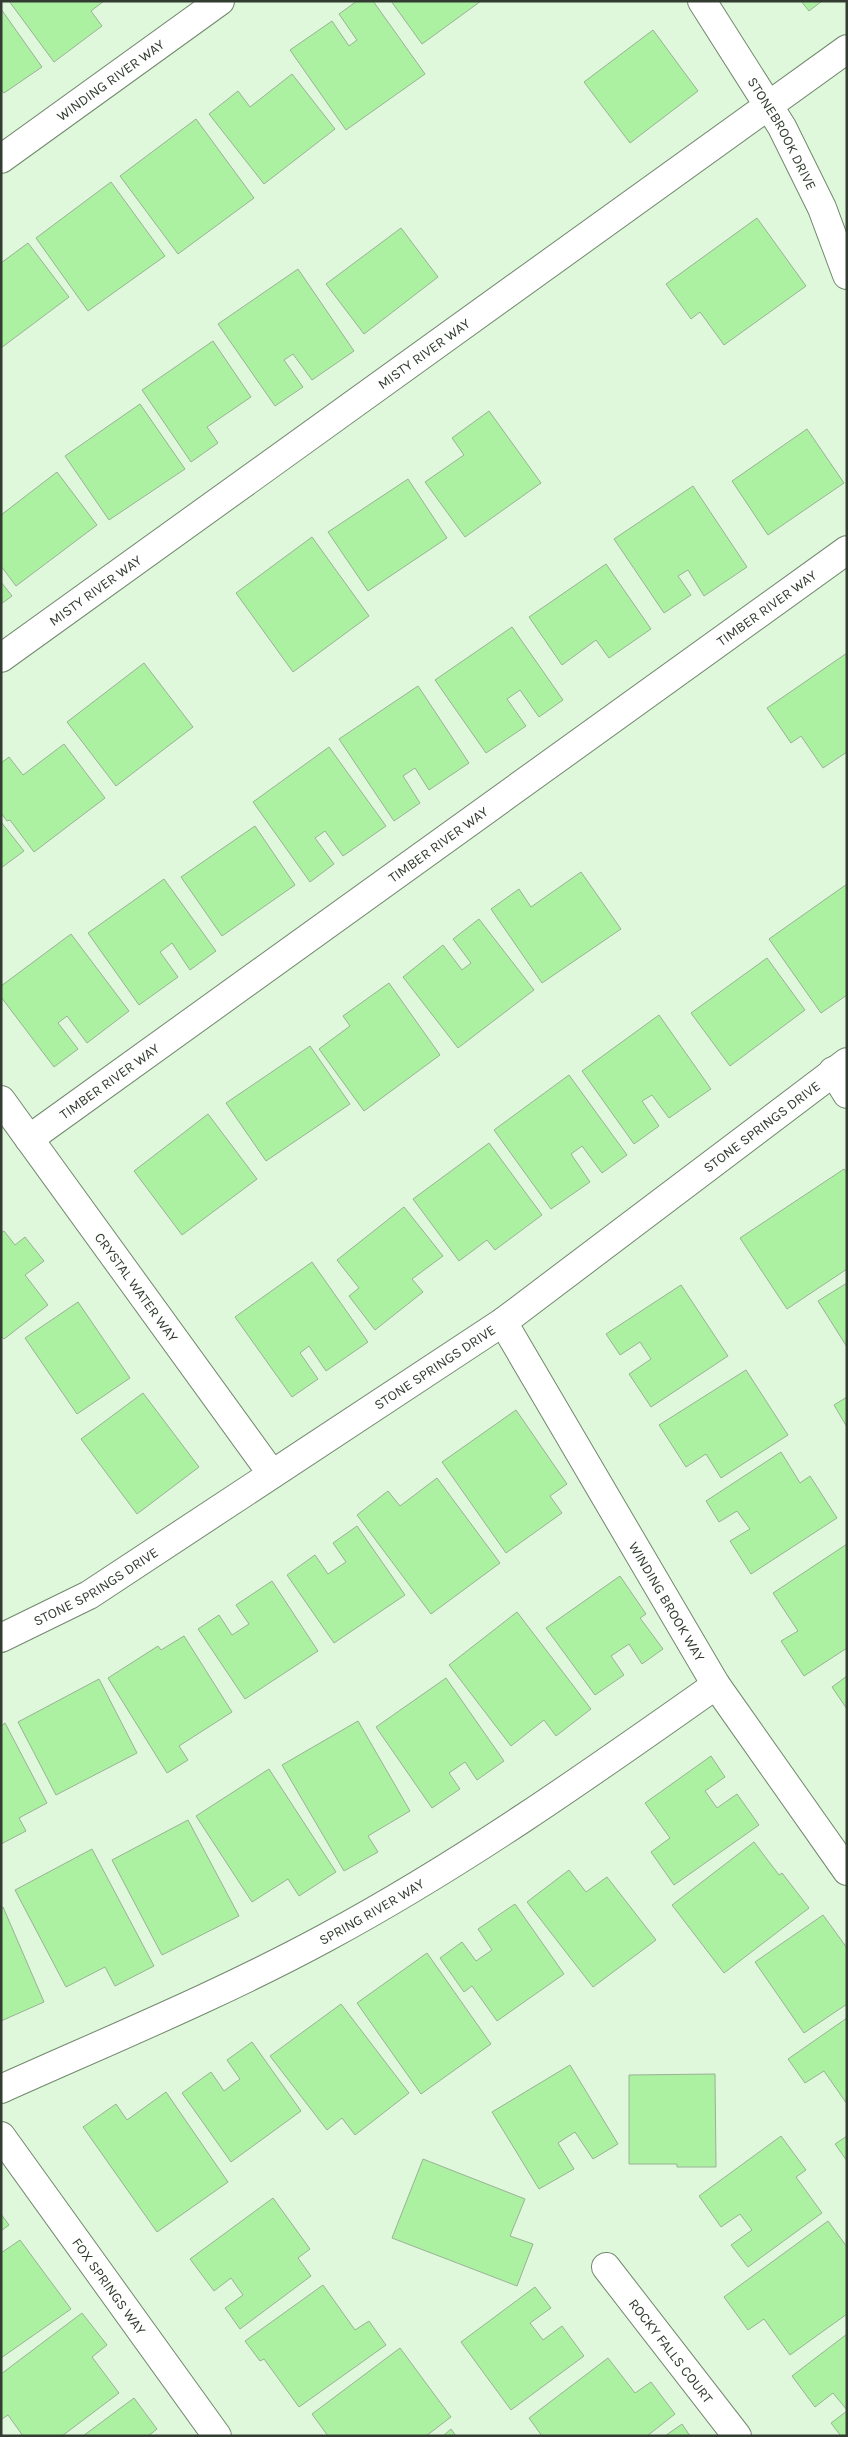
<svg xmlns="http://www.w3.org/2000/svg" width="848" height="2437" viewBox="0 0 848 2437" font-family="Karla,sans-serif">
<rect width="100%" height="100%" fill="#dff8db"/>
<g fill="#abf1a1" stroke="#9ab296">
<polygon points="9,1 104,1 91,11 102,26 54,62"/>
<polygon points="357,1 373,1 425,74 346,130 290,50 332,21 349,46 357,40 339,14"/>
<polygon points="391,1 481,1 422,44"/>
<polygon points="801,1 822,1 809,11"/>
<polygon points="1,9 42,67 4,93 1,90"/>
<polygon points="653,30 698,91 630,143 584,82"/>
<polygon points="292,74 335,129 264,184 209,114 238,91 250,107"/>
<polygon points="196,119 254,198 178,254 120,176"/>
<polygon points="111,182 165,256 88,311 36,238"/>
<polygon points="757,218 806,286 724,345 700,312 691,319 666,284"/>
<polygon points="401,228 438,277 364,334 326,284"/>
<polygon points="28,243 69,297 1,348 1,263"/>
<polygon points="298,269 354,351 312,380 293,354 284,360 303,387 275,406 218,324"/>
<polygon points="213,341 251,397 207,427 218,443 191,462 142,390"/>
<polygon points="140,404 185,469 109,520 65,456"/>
<polygon points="489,411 541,483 465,537 425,482 464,455 452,438"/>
<polygon points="807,429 844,483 768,535 732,481"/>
<polygon points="57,472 97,525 16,586 1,566 1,515"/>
<polygon points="408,479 447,538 368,591 328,532"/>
<polygon points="693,486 747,567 704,596 688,570 678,576 691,595 664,613 614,539"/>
<polygon points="312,537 369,616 293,672 236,593"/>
<polygon points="606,564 651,629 609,658 596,640 562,665 529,617"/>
<polygon points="1,582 12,596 1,604"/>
<polygon points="512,627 563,700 539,717 520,690 507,699 526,726 486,753 435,680"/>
<polygon points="847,653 847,752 823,768 801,736 791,743 767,708"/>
<polygon points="144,663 193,727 116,786 67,722"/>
<polygon points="418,686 469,763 429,790 415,768 403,776 420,803 394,821 339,739"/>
<polygon points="64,744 105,798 34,852 10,820 7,821 1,813 1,763 9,757 23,775"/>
<polygon points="329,747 386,826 343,856 325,831 315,838 334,864 310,882 253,802"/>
<polygon points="1,822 24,851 1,868"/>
<polygon points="255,826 295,885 222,936 181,877"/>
<polygon points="581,872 621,929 542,983 491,909 519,889 531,907"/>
<polygon points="164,879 216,951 190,970 172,943 160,952 178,977 139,1005 88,933"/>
<polygon points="847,884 847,995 821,1013 769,939"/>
<polygon points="479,919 534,990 458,1048 403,977 443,945 462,970 471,963 453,939"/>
<polygon points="71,934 129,1011 87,1043 67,1016 58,1023 78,1049 54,1067 1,997 1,986"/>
<polygon points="767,958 805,1010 730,1066 691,1013"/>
<polygon points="389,983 440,1055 364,1111 319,1049 350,1026 343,1016"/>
<polygon points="659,1015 711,1089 669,1118 652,1095 642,1101 659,1126 634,1144 582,1071"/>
<polygon points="310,1046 350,1104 266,1161 226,1103"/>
<polygon points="569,1075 627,1155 602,1173 582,1146 571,1154 590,1182 551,1209 494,1130"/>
<polygon points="208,1114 257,1179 182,1235 134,1171"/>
<polygon points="489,1143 542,1215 495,1250 487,1240 459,1261 413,1199"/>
<polygon points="844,1169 847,1173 847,1269 787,1309 740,1238"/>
<polygon points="404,1207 443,1256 412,1279 423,1292 375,1330 349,1296 359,1288 337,1260"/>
<polygon points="4,1231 15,1245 25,1237 44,1261 25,1275 48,1305 4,1339 1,1336 1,1233"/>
<polygon points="312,1262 368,1342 326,1371 309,1346 300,1353 318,1379 292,1397 235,1317"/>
<polygon points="847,1283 847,1347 818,1301"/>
<polygon points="681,1285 728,1356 651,1407 629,1374 651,1359 640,1342 620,1355 606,1334"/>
<polygon points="78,1302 130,1378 77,1414 25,1338"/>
<polygon points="746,1370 788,1435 721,1478 706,1454 686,1467 659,1425"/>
<polygon points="143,1393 199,1467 137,1514 81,1439"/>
<polygon points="847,1397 847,1427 834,1405"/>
<polygon points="516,1410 567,1484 550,1496 562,1513 506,1553 442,1462"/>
<polygon points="781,1452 800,1483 810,1476 837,1518 751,1574 730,1541 750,1529 737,1511 719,1522 706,1501"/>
<polygon points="437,1478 500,1563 431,1614 357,1515 388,1491 400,1506"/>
<polygon points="357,1526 405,1595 334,1643 287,1575 315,1555 328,1574 346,1562 333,1543"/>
<polygon points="847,1544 847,1648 804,1676 781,1641 798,1631 773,1593"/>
<polygon points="620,1576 646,1614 640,1618 663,1649 642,1664 629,1644 611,1656 624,1675 595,1695 546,1628"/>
<polygon points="272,1581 318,1651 245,1699 198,1629 219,1615 232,1635 249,1624 236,1605"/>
<polygon points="517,1612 591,1709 556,1736 544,1720 511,1746 449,1665"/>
<polygon points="184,1636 232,1712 179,1746 188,1760 167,1773 108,1678 158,1646 161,1650"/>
<polygon points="847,1676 847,1709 832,1687"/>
<polygon points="446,1678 504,1761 477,1780 465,1762 449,1773 460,1789 432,1808 376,1727"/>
<polygon points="99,1679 137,1753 56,1795 18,1722"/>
<polygon points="358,1721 410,1811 368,1836 378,1852 344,1871 282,1765"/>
<polygon points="5,1723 47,1803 19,1818 26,1831 1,1844 1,1726"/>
<polygon points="711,1756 725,1777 705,1791 717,1808 737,1794 759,1825 674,1885 651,1852 670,1838 645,1803"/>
<polygon points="269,1769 336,1872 299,1896 288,1879 252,1902 196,1816"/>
<polygon points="188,1820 239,1916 162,1955 112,1860"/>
<polygon points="754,1842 779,1875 782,1873 809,1908 724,1973 672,1905"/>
<polygon points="92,1849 154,1966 115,1986 105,1967 66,1987 15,1890"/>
<polygon points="569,1870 586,1892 607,1877 656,1940 593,1987 527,1902"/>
<polygon points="515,1904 564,1974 497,2021 472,1986 464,1992 440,1958 462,1942 476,1961 492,1950 478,1929"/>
<polygon points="3,1907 44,2002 1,2021 1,1908"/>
<polygon points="823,1915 847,1948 847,2004 804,2033 755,1962"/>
<polygon points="427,1953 491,2044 421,2094 357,2003"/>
<polygon points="341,2004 409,2093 355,2135 342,2118 327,2130 270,2056"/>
<polygon points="847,2018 847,2104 824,2071 805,2083 788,2059"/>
<polygon points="252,2042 301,2111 231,2162 182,2093 211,2072 224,2091 240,2079 227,2060"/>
<polygon points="570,2065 618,2144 593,2159 575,2132 558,2143 574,2169 539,2189 492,2112"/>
<polygon points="715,2074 716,2167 677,2167 677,2164 629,2164 629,2075"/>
<polygon points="166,2092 228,2182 157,2232 83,2127 116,2104 127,2120"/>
<polygon points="781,2136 806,2170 796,2177 822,2213 748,2267 731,2245 752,2230 740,2214 721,2227 699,2196"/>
<polygon points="847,2136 847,2161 835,2144"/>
<polygon points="423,2159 525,2199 510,2236 533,2244 517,2286 392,2238"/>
<polygon points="273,2198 310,2249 298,2258 311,2276 240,2329 225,2308 243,2295 231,2278 214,2291 190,2259"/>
<polygon points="1,2214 9,2225 1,2231"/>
<polygon points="828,2221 847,2247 847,2314 790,2355 764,2319 748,2330 724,2297"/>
<polygon points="20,2240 71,2309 1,2358 1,2253"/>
<polygon points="323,2285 355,2330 369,2321 386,2345 299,2407 264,2359 260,2361 245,2341"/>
<polygon points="535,2287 551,2308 530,2323 543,2340 562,2326 584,2356 511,2410 461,2342"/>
<polygon points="82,2313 107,2345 92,2357 119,2393 62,2436 23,2436 8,2415 2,2419 1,2418 1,2374"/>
<polygon points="847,2334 847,2410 833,2393 815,2407 792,2376"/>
<polygon points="400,2348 451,2417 426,2436 328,2436 312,2414"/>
<polygon points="608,2358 635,2393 651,2382 675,2414 647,2436 542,2436 529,2418"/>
<polygon points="134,2398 157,2429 148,2436 83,2436"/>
<polygon points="847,2411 847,2436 841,2436 831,2423"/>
<polygon points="682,2424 690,2436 665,2436"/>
<polygon points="451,2429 456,2436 443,2436"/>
</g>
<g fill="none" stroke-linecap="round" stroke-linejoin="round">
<g stroke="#72896e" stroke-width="30">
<g id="minor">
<path id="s1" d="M702,1L782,127L822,208L847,275"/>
<path id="s2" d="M1,159L220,1"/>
<path id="s3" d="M1,658L847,49"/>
<polyline points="833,1071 847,1094"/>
<path id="s4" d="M1,1100L272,1474"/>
<path id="s5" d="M29,1139L847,550"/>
<path id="s6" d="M503,1322L716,1685L847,1871"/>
<path id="s7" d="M1,1638L89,1595L503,1322L847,1062"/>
<path id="s8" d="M1,2089C110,2040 222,1994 327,1937C464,1863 590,1774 716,1685"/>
<path id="s9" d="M1,2136L217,2436"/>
<path id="s10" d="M606,2267L737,2436"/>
</g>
</g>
<use href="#minor" stroke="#fff" stroke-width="28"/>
</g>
<g text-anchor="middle" stroke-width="5" stroke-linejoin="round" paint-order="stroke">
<g font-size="14" fill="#323c30" stroke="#fff">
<text dy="5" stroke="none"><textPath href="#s2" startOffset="135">WINDING RIVER WAY</textPath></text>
<text dy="5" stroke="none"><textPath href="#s1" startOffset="155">STONEBROOK DRIVE</textPath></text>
<text dy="5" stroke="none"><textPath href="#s3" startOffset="521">MISTY RIVER WAY</textPath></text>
<text dy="5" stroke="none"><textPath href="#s3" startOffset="116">MISTY RIVER WAY</textPath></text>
<text dy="5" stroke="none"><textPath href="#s5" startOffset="909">TIMBER RIVER WAY</textPath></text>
<text dy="5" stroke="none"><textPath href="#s5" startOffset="504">TIMBER RIVER WAY</textPath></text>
<text dy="5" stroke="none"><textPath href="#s5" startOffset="99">TIMBER RIVER WAY</textPath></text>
<text dy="5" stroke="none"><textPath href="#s7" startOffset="918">STONE SPRINGS DRIVE</textPath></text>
<text dy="5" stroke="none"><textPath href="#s4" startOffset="231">CRYSTAL WATER WAY</textPath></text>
<text dy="5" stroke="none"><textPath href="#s7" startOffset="512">STONE SPRINGS DRIVE</textPath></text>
<text dy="5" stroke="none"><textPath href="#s7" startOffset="108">STONE SPRINGS DRIVE</textPath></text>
<text dy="5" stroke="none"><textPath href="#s6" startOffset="324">WINDING BROOK WAY</textPath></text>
<text dy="5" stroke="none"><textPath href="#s8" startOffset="411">SPRING RIVER WAY</textPath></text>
<text dy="5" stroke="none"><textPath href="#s9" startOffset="185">FOX SPRINGS WAY</textPath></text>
<text dy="5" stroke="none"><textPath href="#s10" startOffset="106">ROCKY FALLS COURT</textPath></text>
</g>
</g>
<rect width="848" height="2437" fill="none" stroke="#323c30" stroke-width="5"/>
</svg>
